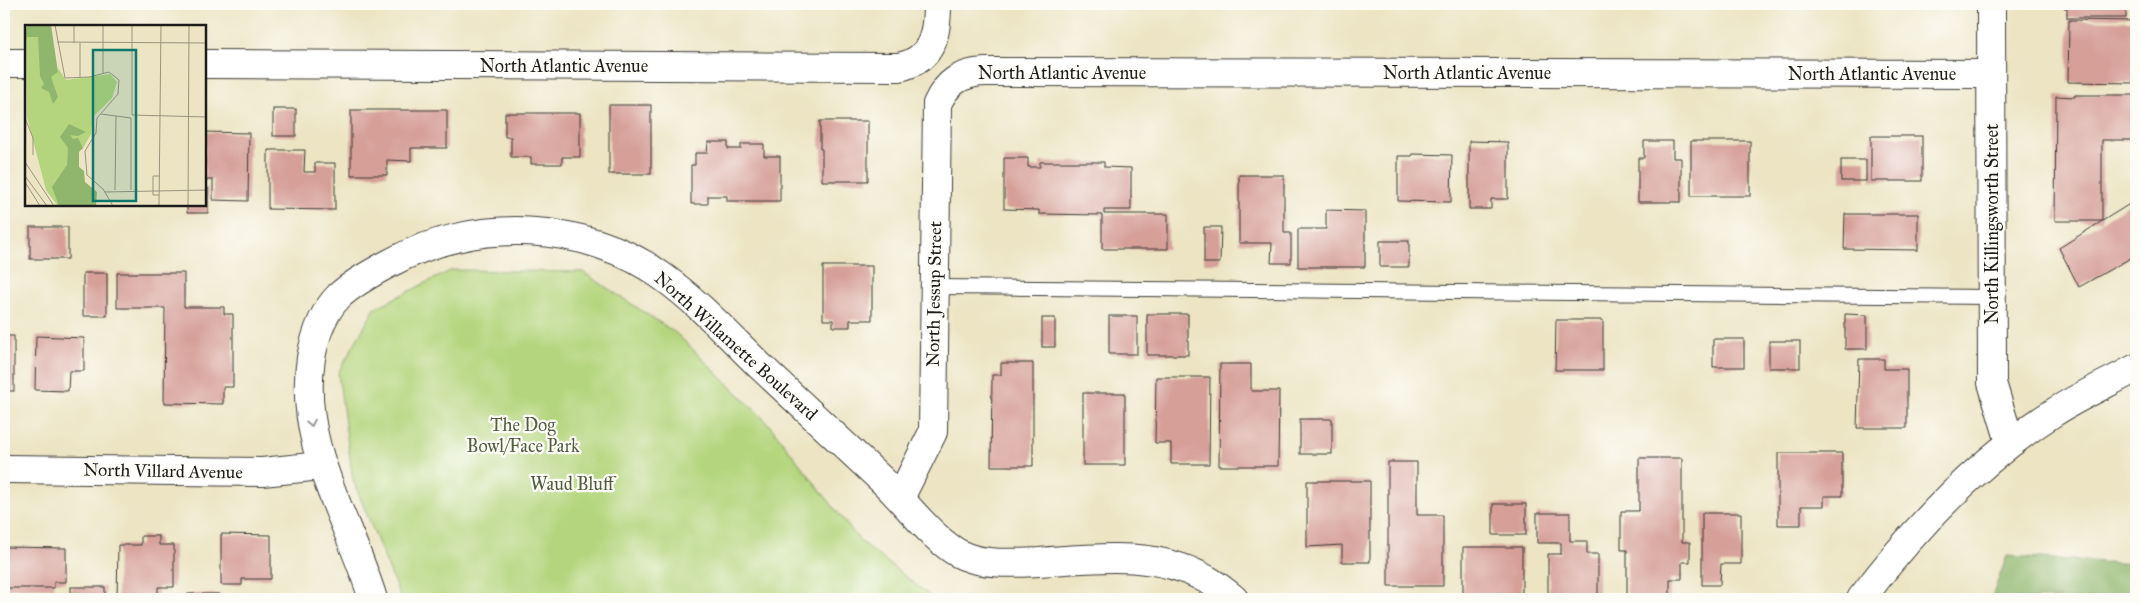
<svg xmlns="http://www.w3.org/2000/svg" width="2140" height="603" viewBox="0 0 2140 603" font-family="'IM FELL Great Primer',serif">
<rect width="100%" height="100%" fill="#fdfcf7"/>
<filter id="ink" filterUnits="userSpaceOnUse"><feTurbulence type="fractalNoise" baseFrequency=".02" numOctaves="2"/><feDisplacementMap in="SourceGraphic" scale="10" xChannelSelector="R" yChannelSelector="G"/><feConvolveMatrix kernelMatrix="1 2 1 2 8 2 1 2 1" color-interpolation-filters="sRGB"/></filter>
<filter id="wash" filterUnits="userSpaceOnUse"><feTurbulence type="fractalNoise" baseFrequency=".0096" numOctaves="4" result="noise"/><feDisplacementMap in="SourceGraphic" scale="20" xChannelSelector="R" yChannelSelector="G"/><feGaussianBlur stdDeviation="1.12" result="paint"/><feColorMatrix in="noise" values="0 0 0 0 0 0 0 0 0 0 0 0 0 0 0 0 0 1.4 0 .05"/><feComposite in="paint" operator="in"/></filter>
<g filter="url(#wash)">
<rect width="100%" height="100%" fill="#ece4c3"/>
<polygon fill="#b4d57d" stroke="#68784c" points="452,270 583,272 677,334 767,422 860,541 934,599 401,599 353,480 338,373 375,308"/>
<polygon fill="#8fb66c" stroke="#566944" points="2007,556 2136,564 2136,599 1991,599"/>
<g id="blocks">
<g fill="#d69f98">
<polygon points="2064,4 2126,4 2126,18 2067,18 2067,8 2064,8"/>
<polygon points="2069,20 2136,21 2136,83 2068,82"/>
<polygon points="2075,95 2136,95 2136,140 2102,140 2102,221 2055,221 2056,96 2075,97"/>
<rect x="609" y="105" width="42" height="69"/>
<rect x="273" y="109" width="23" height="27"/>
<polygon points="351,110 447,110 447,148 411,148 411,161 387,160 387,175 351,175"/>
<polygon points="505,113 580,113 580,157 562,157 562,164 531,164 531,157 511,157 511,137 505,137"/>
<polygon points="820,121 868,121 868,181 822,181 822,149 820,149"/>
<rect x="4" y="124" width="2" height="81"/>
<polygon points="205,132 249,133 248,201 213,200 213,180 205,180"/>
<rect x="1871" y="136" width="51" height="45"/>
<polygon points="1469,141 1508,142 1508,199 1491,199 1491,209 1469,209"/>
<polygon points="1644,141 1673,141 1673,158 1681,158 1681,202 1638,202 1638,158 1644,158"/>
<rect x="1691" y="141" width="59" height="55"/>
<polygon points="708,142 728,142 728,149 741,149 741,144 764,144 764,156 780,156 780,201 727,201 727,196 708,196 708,204 691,204 691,165 695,165 695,153 707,153"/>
<polygon points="268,150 305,150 304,172 315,172 315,163 335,163 335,210 268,209"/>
<polygon points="1413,154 1452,155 1451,202 1398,201 1398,156 1412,156"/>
<polygon points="1004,158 1028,158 1028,167 1040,167 1040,162 1104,162 1104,167 1131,168 1131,210 1104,210 1104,214 1168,214 1168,249 1102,249 1102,215 1039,214 1039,210 1004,209"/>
<rect x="1841" y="160" width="25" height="21"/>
<polygon points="1239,175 1284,175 1284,233 1291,233 1291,263 1271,263 1272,243 1239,243"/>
<polygon points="205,188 208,188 208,213 187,213 187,205 205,205"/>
<polygon points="2136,200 2136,255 2079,287 2059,248"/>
<polygon points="1326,210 1365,211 1365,267 1298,267 1298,229 1326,229"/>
<polygon points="1845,214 1918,214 1918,250 1844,249"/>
<rect x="30" y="227" width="38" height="32"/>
<polygon points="1204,227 1221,227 1220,263 1204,263"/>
<rect x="1380" y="241" width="29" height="26"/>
<polygon points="823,266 872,266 872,320 850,320 850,327 833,327 833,320 823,320"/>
<rect x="83" y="273" width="24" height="43"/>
<polygon points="117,273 184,273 184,307 224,307 224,314 233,314 233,387 223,387 223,404 164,403 165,308 117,308"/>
<rect x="1147" y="314" width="41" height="41"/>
<polygon points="1845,314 1867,315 1867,349 1845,349"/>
<rect x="1109" y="316" width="28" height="38"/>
<rect x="1042" y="318" width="13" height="29"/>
<polygon points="1556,320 1603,320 1603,370 1555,370"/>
<rect x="4" y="336" width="10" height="55"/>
<polygon points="36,336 84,338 84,371 69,371 68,391 35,390"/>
<rect x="1713" y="339" width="31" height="28"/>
<rect x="1769" y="341" width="31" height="27"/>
<polygon points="1859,359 1884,359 1884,369 1907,369 1907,428 1857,428"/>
<polygon points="1001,363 1033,363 1033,466 991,466 992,375 1001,375"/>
<polygon points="1220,364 1251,364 1251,391 1279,391 1278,466 1219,466"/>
<polygon points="1156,377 1210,377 1209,464 1171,464 1171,443 1155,443"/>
<rect x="1083" y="393" width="42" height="72"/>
<rect x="1300" y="419" width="32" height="35"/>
<polygon points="1778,453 1842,453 1842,496 1824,496 1824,506 1801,506 1801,525 1778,525"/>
<polygon points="1639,458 1682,458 1682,542 1690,542 1690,562 1682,562 1682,579 1670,579 1670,599 1627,599 1627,550 1621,550 1621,511 1639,511"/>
<polygon points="1388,462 1417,462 1417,515 1443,515 1443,586 1388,586"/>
<polygon points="1307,481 1370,481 1370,562 1342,562 1342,545 1307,547"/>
<rect x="1493" y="504" width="33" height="31"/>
<polygon points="1537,513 1570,513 1570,541 1587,541 1587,554 1598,554 1598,599 1548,599 1548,554 1561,554 1561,543 1537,543"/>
<polygon points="1702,513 1741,513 1741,564 1721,564 1720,585 1702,585"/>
<polygon points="221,534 271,535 271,579 242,579 242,585 221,585"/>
<polygon points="141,536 159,536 159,545 174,545 174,587 158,587 158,599 117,599 118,545 141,545"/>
<polygon points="4,547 66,548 66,582 54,582 54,588 4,588"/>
<polygon points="1463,547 1522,547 1522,598 1467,599 1467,597 1463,597"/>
<rect x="71" y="587" width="34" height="12"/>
<rect x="188" y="594" width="31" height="5"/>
</g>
</g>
</g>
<g filter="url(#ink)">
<use href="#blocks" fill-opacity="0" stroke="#3b3a35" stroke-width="1"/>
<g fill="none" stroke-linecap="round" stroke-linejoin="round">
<g stroke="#3b3a35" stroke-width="16">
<polyline id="service" points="934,287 1992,297"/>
</g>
<g stroke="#3b3a35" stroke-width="30">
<g id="minor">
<polyline points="1991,4 1992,383 2010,442"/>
<polyline points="4,63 26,63"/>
<path d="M205,64L899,67C933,60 937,34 937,4"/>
<polyline points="4,469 262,472 321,466"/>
<path d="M900,498L933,432L937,104C947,82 961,73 985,72L1991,74"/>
<path d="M373,599C349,519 297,445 311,358C315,336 323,312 339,296C353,283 373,272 390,263C473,217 586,220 663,277C698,302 728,335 759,365C801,404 842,443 884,482C907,504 936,544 964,556C986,565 1015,563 1039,562C1095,558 1155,550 1206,579C1216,584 1225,592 1234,599"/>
<path d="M1861,599C1915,527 1977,462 2053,413C2079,396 2109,383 2136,368"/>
</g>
</g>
<use href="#service" stroke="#fff" stroke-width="14"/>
<use href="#minor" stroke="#fff" stroke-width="28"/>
</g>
<defs><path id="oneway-chevron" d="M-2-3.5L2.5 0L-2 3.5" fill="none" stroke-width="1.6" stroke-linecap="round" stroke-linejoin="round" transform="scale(1.25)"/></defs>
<use stroke="#999" href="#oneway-chevron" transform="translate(311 423) rotate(79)"/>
</g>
<g text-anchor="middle" stroke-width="4.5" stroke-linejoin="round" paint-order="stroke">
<g font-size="18" fill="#1c1c1c" stroke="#fdfcf7">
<text x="564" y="72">North Atlantic Avenue</text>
<text x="1062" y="79">North Atlantic Avenue</text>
<text x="1467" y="79">North Atlantic Avenue</text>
<text x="1872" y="80">North Atlantic Avenue</text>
<text transform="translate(1992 224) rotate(-90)" y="6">North Killingsworth Street</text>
<text transform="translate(934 294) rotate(-89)" y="6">North Jessup Street</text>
<text transform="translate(736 346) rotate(42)" y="6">North Willamette Boulevard</text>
<text transform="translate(163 471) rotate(1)" y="6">North Villard Avenue</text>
</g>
<g font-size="18" fill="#515d3e" stroke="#fdfcf7">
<text x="523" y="431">The Dog<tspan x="523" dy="21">Bowl/Face Park</tspan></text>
<text x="572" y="490">Waud Bluff</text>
</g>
</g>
<g transform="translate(25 25)">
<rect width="181" height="181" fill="#ece4c3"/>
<path d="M1,0H23L26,51L33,47V43L41,55L85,49L92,57L87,73L68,92L66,109L58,123L53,118L51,136L66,181H33L21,165L2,92Z" fill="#b4d57d"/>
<path d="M2,0H26L33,47L26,52L33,72L28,79L24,67L16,63L19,59L15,51L13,12H2L0,17ZM44,99L61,107L53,111L45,110L48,114L53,113L58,123L54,127V142L59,146L60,157L72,167L71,181H34L27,162L42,140L43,123L35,112Z" fill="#8fb66c"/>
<path fill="none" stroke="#999480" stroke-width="1" d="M30,0L40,53L64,52L84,47L94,55L93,69L72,93L71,108L60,126L62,150L78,164L88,181M107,0V90L182,92M32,17L182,18M49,18V0M78,48V0M55,53V18M76,89L106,93V165M0,93L8,113V130M0,137L29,181M0,151L22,181M0,157L15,181M90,165L91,91M80,167L182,165M134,170H128V151H135M134,181L136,0M163,181L164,0"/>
<path fill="#0f766e" fill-opacity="0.15" stroke="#0f766e" stroke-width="2.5" d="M68,25H111V176H68Z"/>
<rect width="181" height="181" fill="none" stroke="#1c1c1c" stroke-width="2.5"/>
</g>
<rect width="2140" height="603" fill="none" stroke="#fdfcf7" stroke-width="20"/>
</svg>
